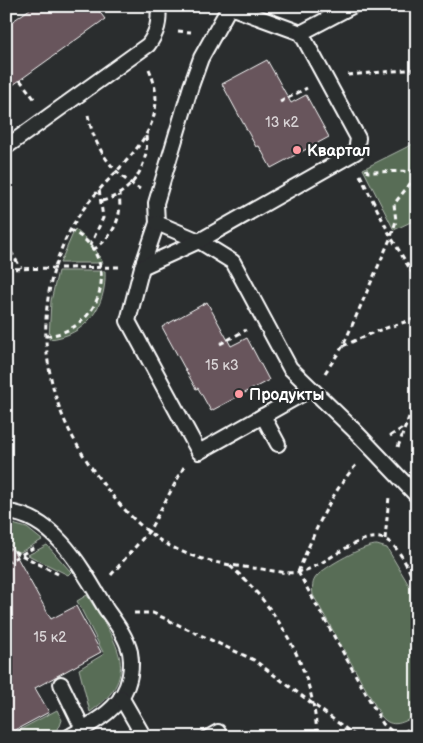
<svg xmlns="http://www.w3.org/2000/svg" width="423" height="743" viewBox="0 0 423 743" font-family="'Balsamiq Sans',sans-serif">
<rect width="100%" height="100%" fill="#2a2d2e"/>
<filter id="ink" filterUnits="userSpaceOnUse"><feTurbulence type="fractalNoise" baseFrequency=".02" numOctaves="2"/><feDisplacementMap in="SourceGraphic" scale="10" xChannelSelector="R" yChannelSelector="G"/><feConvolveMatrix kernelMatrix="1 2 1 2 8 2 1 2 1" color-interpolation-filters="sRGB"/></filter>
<g filter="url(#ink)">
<g fill="#596d57" stroke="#acb6ab">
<polygon points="417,142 417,219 394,230 363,169"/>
<polygon points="75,229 93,245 103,263 60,263"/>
<path d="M58,271H105C107,306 86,336 49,339L51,301Z"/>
<polygon points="6,522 27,528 42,540 6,560"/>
<polygon points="47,545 71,572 68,575 28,555"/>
<path d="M377,545L387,548L390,553L417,599V715C404,722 392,730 381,716L313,595C312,588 312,581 317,576C324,567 366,544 377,545Z"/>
<path d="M87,595C114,640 145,674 90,712L79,669L104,654L77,601Z"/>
<polygon points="57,710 62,720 60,726 50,737 6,737"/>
</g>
<g fill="#67555c" stroke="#fff">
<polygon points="34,6 95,6 105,19 6,90 6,26"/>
<polygon points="267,60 291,103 306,95 329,137 271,168 259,146 256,147 222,84"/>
<polygon points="207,302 231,346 247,338 269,380 211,411 198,388 196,389 162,327"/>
<polygon points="6,537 51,619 76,606 101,652 35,688 49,712 6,735"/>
</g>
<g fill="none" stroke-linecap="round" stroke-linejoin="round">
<g stroke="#fff" stroke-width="18">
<g id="lane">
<polyline points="230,6 201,58 191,86 156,203 157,223 142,267 128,321 199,452 311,389"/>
<polyline points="230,7 301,33"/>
<path d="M6,147L148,45C157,33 160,22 158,6"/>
<polyline points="157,223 199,241 233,262 290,368 354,430 417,496"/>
<polyline points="142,267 199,241 356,152 358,138 301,33 352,6"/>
<polyline points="263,416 278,444"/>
<path d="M6,512C55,515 84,572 106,609C115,622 126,636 130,652C132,663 131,675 127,686C117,712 92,723 69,737"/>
<polyline points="61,684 83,729"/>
<polyline points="121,697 144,737"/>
<polyline points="209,737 218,732"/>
</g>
</g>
<g stroke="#fff" stroke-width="3" stroke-dasharray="5 4" stroke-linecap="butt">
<polyline points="178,31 191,32"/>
<path d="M149,69C177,133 113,166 82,211C37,275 35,363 70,432C91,472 131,527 172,547C197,560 225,565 253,568C267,569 286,575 299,572C325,567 355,534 380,538C398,540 409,572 417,586"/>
<polyline points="348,75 417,69"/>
<polyline points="20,80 36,101"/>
<polyline points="280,102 307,88"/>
<path d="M88,115C94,146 111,173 140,189"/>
<polyline points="366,169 368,172 417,171"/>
<polyline points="360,175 391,237 417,281"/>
<path d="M102,201C131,194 150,166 146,136"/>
<polyline points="6,244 21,268"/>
<polyline points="90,246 103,218 99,189"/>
<path d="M93,250C112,238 123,218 119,195"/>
<polyline points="6,269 121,267"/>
<path d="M46,336C106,330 122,254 70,230"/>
<polyline points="220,344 246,330"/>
<polyline points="343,346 374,332 417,318"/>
<polyline points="325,373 343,346 391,237 396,221 394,204 417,175"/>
<polyline points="390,436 406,426"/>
<polyline points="398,447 417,395"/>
<polyline points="385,539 389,497"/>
<polyline points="6,547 58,574"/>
<polyline points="6,563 35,547"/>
<path d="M230,566C278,607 315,672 317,737"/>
<polyline points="298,572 383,724 394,733 404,732 417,724"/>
<path d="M298,572C314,534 329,495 357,464"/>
<polyline points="111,575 149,531 184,467"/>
<polyline points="134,613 153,613 254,660 357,737"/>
</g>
<use href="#lane" stroke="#2a2d2e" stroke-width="14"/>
</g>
</g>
<g fill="#ff9aa2" stroke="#2a2d2e" stroke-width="2">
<circle cx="297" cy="150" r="5"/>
<circle cx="239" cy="394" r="5"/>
</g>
<g text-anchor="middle" stroke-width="4.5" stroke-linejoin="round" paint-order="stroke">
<g font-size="14" fill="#d9d4d6">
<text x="282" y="127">13 к2</text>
<text x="222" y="370">15 к3</text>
<text x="50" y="642">15 к2</text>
</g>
<g font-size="16" font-weight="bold" fill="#fff" stroke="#2a2d2e" text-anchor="start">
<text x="307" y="156">Квартал</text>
<text x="249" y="400">Продукты</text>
</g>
</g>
<rect width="423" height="743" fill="none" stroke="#2a2d2e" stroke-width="25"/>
<rect x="12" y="12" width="398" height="718" fill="none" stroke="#fff" stroke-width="2" filter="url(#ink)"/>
</svg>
